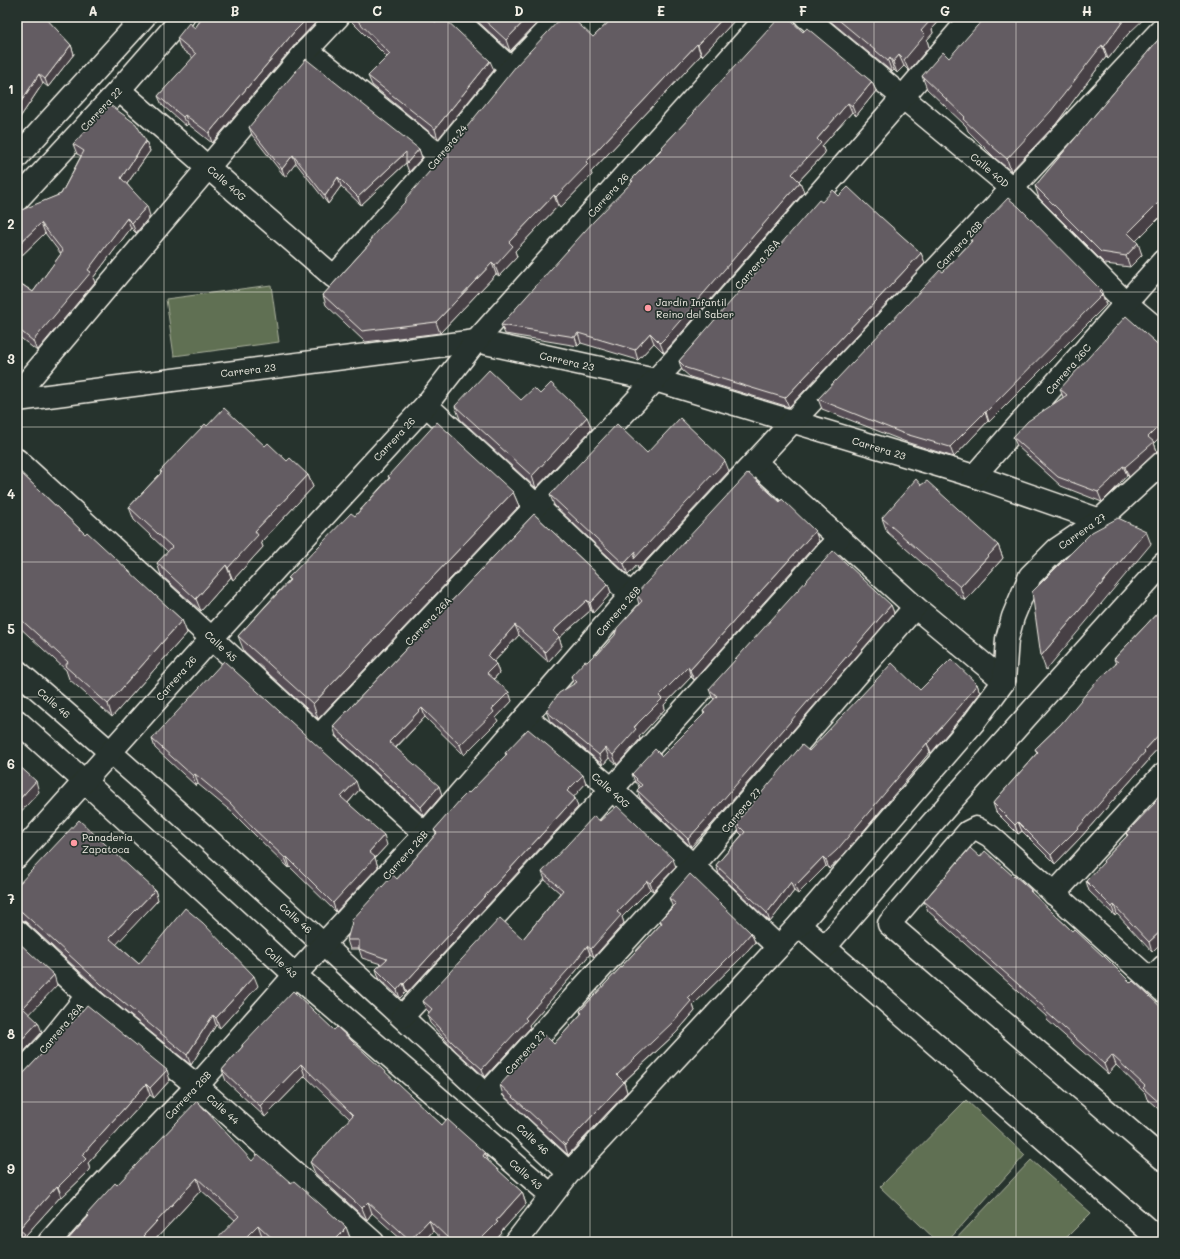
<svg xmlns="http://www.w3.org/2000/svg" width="1180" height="1259" viewBox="0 0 1180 1259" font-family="Mali,sans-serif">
<rect width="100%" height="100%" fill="#26332d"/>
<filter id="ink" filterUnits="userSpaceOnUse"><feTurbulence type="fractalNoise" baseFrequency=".025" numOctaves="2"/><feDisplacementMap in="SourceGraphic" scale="8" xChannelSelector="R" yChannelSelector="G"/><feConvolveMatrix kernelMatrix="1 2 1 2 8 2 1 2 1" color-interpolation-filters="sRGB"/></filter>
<g filter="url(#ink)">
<g fill="#607052" stroke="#aab09d">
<polygon points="271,285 279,342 174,356 166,299"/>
<polygon points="966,1100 1025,1155 947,1242 938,1242 880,1187"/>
<polygon points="1031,1160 1091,1213 1062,1242 953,1242"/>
</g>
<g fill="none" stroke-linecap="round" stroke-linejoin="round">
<g stroke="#f4f1e8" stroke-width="25">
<g id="street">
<polyline points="454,17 511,69"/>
<polyline points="806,17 1013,189 1126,303 1163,334"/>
<polyline points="307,50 440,156"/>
<polyline points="119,90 334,277 440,156 511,69 560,17"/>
<polyline points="17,157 144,17"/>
<polyline points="17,200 119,90 183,17"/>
<polyline points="17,394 307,50 338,17"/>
<polyline points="17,400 476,341 655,380 974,476 1100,520"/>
<polyline points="426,405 537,506 631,595"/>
<polyline points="17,460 425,834"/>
<polyline points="755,462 915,607 1004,681"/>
<polyline points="974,476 1163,261"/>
<path d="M17,671C206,833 387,1003 569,1173"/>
<polyline points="526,717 612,789 778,947"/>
<polyline points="17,721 84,781 295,975 551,1195"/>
<polyline points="319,736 679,355 903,97 971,17"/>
<polyline points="17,857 212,638 426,405 476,341 767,17"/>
<polyline points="1054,894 1163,774"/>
<polyline points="799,925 1162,1242"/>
<polyline points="17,931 87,996 197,1086 373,1242"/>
<polyline points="825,947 953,799 1163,564"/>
<polyline points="1151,980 1163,967"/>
<polyline points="1163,991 990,836 976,828 968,832 889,924 1163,1159"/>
<polyline points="402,1017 612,789 839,538"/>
<polyline points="17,1077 49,1043 87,996"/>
<polyline points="486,1095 693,866 915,607"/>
<polyline points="49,1242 73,1215 197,1086 295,975 425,834 631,595 793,421 1163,28"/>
<polyline points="516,1242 569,1173 799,925 974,722 1004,681 1007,639 1013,617 1030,576 1057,549 1100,520 1163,462"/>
</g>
</g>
<use href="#street" stroke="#26332d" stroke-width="22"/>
</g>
<g fill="#564e54" stroke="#f4f1e8">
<polygon points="17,17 48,17 47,20 71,45 74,54 48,87 43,83 17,122"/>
<polygon points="203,17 321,17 298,41 212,143 188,124 186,126 162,105 158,96 193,58 180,48 177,38 195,28"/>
<polygon points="349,17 429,17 494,70 438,139 372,85 368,76 387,57 350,20"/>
<polygon points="473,17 543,17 510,51"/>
<polygon points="614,17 732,17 734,21 702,56 701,55 591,172 592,175 560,208 558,206 515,251 517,257 499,276 496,274 440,333 365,342 326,305 323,295 371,242 370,240 593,37"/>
<polygon points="828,17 943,17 932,29 933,33 927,40 929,47 909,71 904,66 897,73 894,70 892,72 829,20"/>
<polygon points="803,32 872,82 876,91 856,116 852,112 822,146 825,153 799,181 800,182 804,192 664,353 654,343 638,360 581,343 578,346 505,334 501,325 632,182 631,180 662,148 662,147 693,114 692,113"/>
<polygon points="1128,34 1108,59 1106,57 1056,124 1011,171 996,159 968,131 966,126 927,89 922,76 949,58"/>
<polygon points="1163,34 1163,214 1136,241 1142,255 1130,267 1105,264 1039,198 1035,186"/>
<polygon points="249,127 419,149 422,158 409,172 406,163 361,205 341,186 328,204 296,163 285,177 252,135"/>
<polygon points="146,141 150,151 127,184 150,216 136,233 131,228 93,278 95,282 37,351 17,335 17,281 33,292 61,254 45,233 17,260 17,213 61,194 81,156 77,154 73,144"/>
<polygon points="839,196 880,217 921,253 925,263 789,407 690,377 682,370 679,361 822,202"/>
<polygon points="970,238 1101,290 1106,305 989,422 988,421 954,457 906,442 822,409 818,399 943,272 971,242"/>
<polygon points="1163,280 1163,296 1161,294 1158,285"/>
<polygon points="1163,349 1163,434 1154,443 1157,451 1129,477 1127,475 1114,490 1102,502 1061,486 1017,446 1013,437 1063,397 1060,389"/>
<polygon points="540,394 592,429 536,488 460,419 455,406 521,400"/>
<polygon points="207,426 265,446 308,475 313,487 261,542 263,547 233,580 231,577 201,611 161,575 157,563 168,552 134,520 129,507 161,473 160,471"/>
<polygon points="647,453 729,471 638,569 637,565 628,575 554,505 550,495"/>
<polygon points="17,469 85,534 182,620 187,633 112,717 69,679 66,670 17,625"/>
<polygon points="388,476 513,492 519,506 318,719 244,651 238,636 289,580 288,578 355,516 389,478"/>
<polygon points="780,502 815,531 819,541 694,680 691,677 664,705 665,709 639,737 640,739 617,765 609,758 603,765 550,721 546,711 574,684 571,676 587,662 597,655 615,635 639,604 636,594"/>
<polygon points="534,514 608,584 611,593 593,613 591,610 559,638 562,646 548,662 519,635 494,662 496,664 499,673 494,679 512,701 496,718 498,721 464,755 425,717 396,748 442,795 424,816 336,736 333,726"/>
<polygon points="882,518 998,545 1003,558 965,601 887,532"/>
<polygon points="891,605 894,613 712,824 691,847 640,798 637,790 639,788 638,784 635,782 632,774 662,756 704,715 703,711 714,699 712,697 709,689"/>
<polygon points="1163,607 1163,743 1148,759 1148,761 1080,838 1055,864 1022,831 1018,834 996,812 993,803 1037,753 1035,749 1061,724 1116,664 1114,659"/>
<polygon points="977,684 980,693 964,714 931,753 930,752 840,859 829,869 826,866 798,894 794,891 770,922 719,874 716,865 742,835 739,832 736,823 920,690"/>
<polygon points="152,739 359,790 348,803 387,845 375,858 378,867 336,912 290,867 289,868 257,837 233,813 198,784 196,786 155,748"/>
<polygon points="505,753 583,775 586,783 573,797 578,807 407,993 406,992 400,998 379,978 376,969 381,964 362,958 359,949 350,949 347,940 352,924 351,921 397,879 436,834 434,830 506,755"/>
<polygon points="1163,793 1152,952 1117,914 1115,916 1089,891 1086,881 1104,863 1103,861 1127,836 1126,833 1155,804 1154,802"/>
<polygon points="600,821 676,867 653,891 650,889 622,917 624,923 594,957 590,954 577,970 529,1025 530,1028 485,1077 456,1051 430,1023 427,1015 429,1012 426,1009 423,1001 523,939 560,893 545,880 542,872"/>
<polygon points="980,857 1013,876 1031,890 1032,894 1072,931 1131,983 1163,1009 1163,1113 1147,1099 1145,1093 1116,1065 1108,1074 1047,1020 1046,1016 928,911 924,901"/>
<polygon points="17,886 155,890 158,900 116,944 139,964 258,986 220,1028 216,1025 191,1065 104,994 26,922 20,919 17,919"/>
<polygon points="669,898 751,933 755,942 741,958 693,1005 695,1011 676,1033 624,1082 627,1092 568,1155 503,1095 500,1085 554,1044 581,1014 580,1011 661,924 660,920 673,908"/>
<polygon points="71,1024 170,1080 154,1098 150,1095 88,1163 90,1170 62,1197 61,1196 26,1235 17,1242 22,1075"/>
<polygon points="334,1030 442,1125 485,1153 488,1162 522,1192 526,1204 501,1232 502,1233 494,1242 445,1242 433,1231 423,1242 404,1242 372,1213 367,1220 315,1173 310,1162 350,1119 305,1076 265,1117 226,1081 222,1070 242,1047 242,1045"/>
<polygon points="252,1161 291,1183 346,1227 350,1238 347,1241 348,1242 269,1242 262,1236 235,1220 201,1190 153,1242 66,1242 88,1217 87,1214 117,1185"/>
</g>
<g fill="#464045" stroke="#f4f1e8">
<polygon points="309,17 321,17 298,41 212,143 209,133 294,32"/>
<polygon points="528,17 543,17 510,51 506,40"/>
<polygon points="724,17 732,17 734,21 702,56 698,45"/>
<polygon points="928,17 943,17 932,29 933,33 927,40 929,47 909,71 904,60 921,31"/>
<polygon points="1128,17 1146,17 1128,34 1108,59 1104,47 1123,21"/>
<polygon points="697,44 701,55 591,172 592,175 560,208 556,197 586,162"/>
<polygon points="71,45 74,54 48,87 45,79"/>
<polygon points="1102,45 1106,57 1056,124 1011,171 1007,159"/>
<polygon points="899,55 904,66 897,73 893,62"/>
<polygon points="890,58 894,70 892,72 888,61"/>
<polygon points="490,61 494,70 438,139 435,129"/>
<polygon points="39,74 43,83 17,122 17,108"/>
<polygon points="872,82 876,91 856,116 852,106"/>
<polygon points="848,103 852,112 822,146 825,153 796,184 792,174 817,139"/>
<polygon points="185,115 188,124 186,126 183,117"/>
<polygon points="146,141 150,151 124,188 121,178"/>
<polygon points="419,149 422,158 409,172 406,164"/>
<polygon points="406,152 409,160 361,205 358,197"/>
<polygon points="293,155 296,163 285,177 282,169"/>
<polygon points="338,177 341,186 328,204 325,196"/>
<polygon points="800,182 804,192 664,353 660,343"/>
<polygon points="554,195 558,206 515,251 517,257 499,276 495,266 509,242"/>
<polygon points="1163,198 1163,214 1132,245 1128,233"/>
<polygon points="147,206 150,216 136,233 132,223"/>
<polygon points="127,218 131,228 93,278 95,282 37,351 33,341"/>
<polygon points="41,223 45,233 17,260 17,246"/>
<polygon points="1138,243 1142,255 1130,267 1126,256"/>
<polygon points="921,253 925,263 789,407 785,398"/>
<polygon points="492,263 496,274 440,333 436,322"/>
<polygon points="1101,290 1106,305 989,422 986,412"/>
<polygon points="578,333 581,343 578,346 575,337"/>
<polygon points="650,333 654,343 638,360 635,350"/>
<polygon points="985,412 988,421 954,457 950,447"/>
<polygon points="587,417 592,429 536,488 532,476"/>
<polygon points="1163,422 1163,434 1154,443 1157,451 1129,477 1125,467 1148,437"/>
<polygon points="725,461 729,471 638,569 637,565 628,575 624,564 636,551"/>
<polygon points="1123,466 1127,475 1114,490 1102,502 1098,492"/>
<polygon points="308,475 313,487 261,542 263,547 233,580 228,568 255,531"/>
<polygon points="513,492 519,506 318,719 313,704"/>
<polygon points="815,531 819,541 694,680 690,670"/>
<polygon points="1146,531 1151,544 1046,670 1041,656"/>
<polygon points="998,545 1003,558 965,601 960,587"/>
<polygon points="226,565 231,577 201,611 196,599"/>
<polygon points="608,584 611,593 593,613 590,603"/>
<polygon points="587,600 591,610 559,638 562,646 548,662 545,652 553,631"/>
<polygon points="891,605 894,613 712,824 691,847 688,839"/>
<polygon points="182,620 187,633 112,717 108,704"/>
<polygon points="515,625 519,635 491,665 488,656"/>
<polygon points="496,664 499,673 491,682 487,673"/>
<polygon points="688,667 691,677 664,705 665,709 639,737 640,739 617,765 613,755 659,696"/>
<polygon points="977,684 980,693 964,714 931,753 927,744"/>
<polygon points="509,692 512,701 496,718 498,721 464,755 460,745 492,709"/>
<polygon points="422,708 425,717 392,751 389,742"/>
<polygon points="1163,730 1163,743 1148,759 1148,761 1080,838 1055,864 1051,855 1144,751"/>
<polygon points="927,743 930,752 840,859 829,869 826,860"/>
<polygon points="605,748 609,758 603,765 599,755"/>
<polygon points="195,774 198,784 196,786 193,776"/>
<polygon points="583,775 586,783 571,800 567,791"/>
<polygon points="36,781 39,792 17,816 17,802"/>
<polygon points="356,781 359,790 345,806 341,797"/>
<polygon points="439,786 442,795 424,816 421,807"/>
<polygon points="575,798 578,807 407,993 404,984"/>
<polygon points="1018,822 1022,831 1018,834 1015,825"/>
<polygon points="384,835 387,845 375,858 378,867 336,912 333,903 369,852"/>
<polygon points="287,857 290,867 289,868 285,858"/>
<polygon points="823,857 826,866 798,894 795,886"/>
<polygon points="673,859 676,867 653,891 650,883"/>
<polygon points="647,881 650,889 622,917 624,923 594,957 591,949 617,912"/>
<polygon points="791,882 794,891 770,922 767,913"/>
<polygon points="155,890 158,900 113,948 109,938"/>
<polygon points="1114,905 1117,914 1115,916 1112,907"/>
<polygon points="1163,929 1163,941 1152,952 1149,942"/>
<polygon points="751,933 755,942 741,958 693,1005 695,1011 676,1033 620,1085 617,1075 688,998"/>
<polygon points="587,946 590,954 577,970 529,1025 530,1028 485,1077 482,1069 525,1018"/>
<polygon points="54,975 57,985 26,1018 23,1008"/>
<polygon points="254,976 258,986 220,1028 216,1018"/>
<polygon points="403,983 406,992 400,998 397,990"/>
<polygon points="213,1015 216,1025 191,1065 187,1055"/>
<polygon points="38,1022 42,1032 17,1059 17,1045"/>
<polygon points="1112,1055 1116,1065 1108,1074 1104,1064"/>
<polygon points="301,1064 305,1076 265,1117 260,1106"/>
<polygon points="167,1070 170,1080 154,1098 150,1088"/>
<polygon points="624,1082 627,1092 568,1155 565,1145"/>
<polygon points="146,1084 150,1095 88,1163 90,1170 62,1197 58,1187 82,1155"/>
<polygon points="485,1153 490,1164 483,1156"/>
<polygon points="197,1178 201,1190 153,1242 145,1242 143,1236"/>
<polygon points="57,1186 61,1196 26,1235 28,1242 18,1242 19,1229"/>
<polygon points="522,1192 526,1204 501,1232 502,1233 494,1242 479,1242 496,1221"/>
<polygon points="368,1202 372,1213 367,1220 362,1208"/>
<polygon points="429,1220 433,1231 423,1242 411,1242 410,1240"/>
<polygon points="258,1225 262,1236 257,1242 241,1242"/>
<polygon points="346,1227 350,1238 347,1241 348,1242 333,1242"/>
</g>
<g fill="#645b62" stroke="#f4f1e8">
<polygon points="17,17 45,17 71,45 45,79 39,74 17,108"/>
<polygon points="203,17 309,17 294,32 209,133 185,115 183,117 158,96 196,54 177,38 189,23 195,28"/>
<polygon points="354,17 429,17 436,22 440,17 443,17 490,61 435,129 368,76 390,54"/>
<polygon points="481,17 528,17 506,40"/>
<polygon points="562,17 571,17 593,37 614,17 724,17 698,45 697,44 586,162 588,164 556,197 554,195 509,242 513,246 495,266 492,263 436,322 362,331 323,295 371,242 370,240 376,232 406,201 406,198 446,153 516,66"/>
<polygon points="780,17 787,17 803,32 807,28 872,82 852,106 848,103 817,139 821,143 792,174 800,182 666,337 660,343 650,333 635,350 578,333 575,337 501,325 593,222 633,181 631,180 663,148 662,147 693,114 692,113"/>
<polygon points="835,17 928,17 927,19 929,22 921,31 925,35 904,60 899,55 893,62 890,58 888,61"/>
<polygon points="987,17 1128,17 1123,21 1104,47 1102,45 1051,111 1007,159 992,146 963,119 965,117 922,76 943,52 949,58 977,26"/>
<polygon points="1163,34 1163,198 1128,233 1138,243 1126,256 1101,252 1035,186"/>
<polygon points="306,59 419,149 406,164 406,152 358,197 338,177 325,196 293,155 282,169 249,127"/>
<polygon points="110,105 136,124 146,141 121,178 147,206 132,223 127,218 88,270 91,272 33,341 17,328 17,281 33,292 63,251 41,223 17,246 17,213 19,211 61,194 84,151 73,144"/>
<polygon points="848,187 880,217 881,217 921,253 785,398 686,368 679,361 819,200 822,202 833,190 839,196"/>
<polygon points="1008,198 1019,207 1101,290 1099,292 1102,295 986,412 985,412 950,447 902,433 818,399 940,270 943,272 972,241 970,238"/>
<polygon points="1163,280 1163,290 1158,285"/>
<polygon points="1126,316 1163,349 1163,422 1148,437 1154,442 1125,467 1123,466 1110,481 1098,492 1058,477 1013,437 1028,421 1067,395 1060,389"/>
<polygon points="489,370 521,400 534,388 540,394 551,383 587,417 532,476 455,406"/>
<polygon points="224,408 265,446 268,443 287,461 290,458 308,475 255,531 258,535 228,568 226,565 196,599 157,563 172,547 129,507 162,472 160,471 205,424 207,426"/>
<polygon points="680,418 725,461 634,559 636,551 624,564 550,495 617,424 647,453"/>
<polygon points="437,422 513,492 313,704 238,636 290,580 288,578 351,513 355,516 390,478 388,476"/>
<polygon points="17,469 85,534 87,532 182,620 108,704 65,666 68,662 17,616"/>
<polygon points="748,473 780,502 782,499 815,531 690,670 688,667 659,696 662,699 634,727 636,729 613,755 605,748 599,755 546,711 559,693 577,682 571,676 585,661 587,662 595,654 597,655 615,635 617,628 642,601 636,594"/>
<polygon points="916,479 921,485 927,481 998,545 960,587 882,518"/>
<polygon points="534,514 608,584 590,603 587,600 553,631 559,637 545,652 515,625 488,656 496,664 487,673 509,692 492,709 494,712 460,745 422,708 389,742 439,786 421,807 333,726"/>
<polygon points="1118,518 1146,531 1041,656 1032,592 1092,532"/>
<polygon points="833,551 891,605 709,816 688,839 637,790 642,785 636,780 637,779 632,774 655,749 662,756 705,713 703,711 717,696 709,689"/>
<polygon points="1163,607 1163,730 1144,751 1145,752 1077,829 1051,855 1018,822 1015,825 993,803 1038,752 1035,749 1061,724 1095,683 1118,662 1114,659"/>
<polygon points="951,659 977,684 961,705 927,744 927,743 837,850 826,860 823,857 795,886 791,882 767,913 716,865 745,832 736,823 802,745 809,751 892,663 920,690"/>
<polygon points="224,661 356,781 341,797 384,835 369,852 375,857 333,903 287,857 285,858 253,828 230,803 195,774 193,776 152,739"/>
<polygon points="528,729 583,775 567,791 575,798 404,984 403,983 397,990 376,969 387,959 359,949 359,940 347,940 352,922 351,921 393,875 397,879 437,833 434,830 460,800 468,792 469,793 507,754 505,753"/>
<polygon points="17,764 36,781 17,802"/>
<polygon points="1163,793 1163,929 1149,942 1114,905 1112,907 1086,881 1104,862 1103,861 1128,835 1126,833 1155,803 1154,802"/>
<polygon points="617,806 673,859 650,883 647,881 617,912 621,915 591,949 587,946 575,962 525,1018 527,1020 482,1069 453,1043 427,1015 432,1009 423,1001 500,918 523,939 563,890 542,872 594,816 600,821"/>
<polygon points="79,820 155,890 109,938 139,964 185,908 203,923 254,976 216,1018 213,1015 187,1055 101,984 22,912 17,909 17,886"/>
<polygon points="970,848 980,857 985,851 1013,876 1014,875 1031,890 1030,891 1072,931 1074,929 1103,956 1104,956 1131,983 1133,981 1163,1009 1163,1106 1143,1088 1145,1086 1112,1055 1104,1064 1044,1010 1045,1008 924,901"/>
<polygon points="690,874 751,933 738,948 688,998 691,1001 672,1023 617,1075 624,1082 565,1145 500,1085 545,1035 554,1044 582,1013 580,1011 662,923 660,920 676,904 669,898"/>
<polygon points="17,941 54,975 23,1008 38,1022 17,1045"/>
<polygon points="293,991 334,1030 337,1027 442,1125 447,1119 485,1153 483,1156 522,1192 496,1221 498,1222 478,1242 452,1242 429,1220 410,1240 368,1202 362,1208 310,1162 353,1115 301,1064 260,1106 222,1070 243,1046 242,1045"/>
<polygon points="87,1005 167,1070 150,1088 146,1084 82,1155 86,1159 58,1187 57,1186 19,1229 25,1234 18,1242 17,1242 17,1079 22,1075 54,1041 70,1022 71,1024"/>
<polygon points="197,1101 252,1161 258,1154 291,1183 294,1181 346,1227 343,1230 344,1231 333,1242 276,1242 258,1225 241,1242 214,1242 239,1216 197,1178 143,1236 150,1242 66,1242 89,1216 87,1214 115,1183 117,1185"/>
</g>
</g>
<path fill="none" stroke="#f4f1e8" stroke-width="1" stroke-opacity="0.55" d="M164,17V1242M306,17V1242M448,17V1242M590,17V1242M732,17V1242M874,17V1242M1016,17V1242M17,157H1163M17,292H1163M17,427H1163M17,562H1163M17,697H1163M17,832H1163M17,967H1163M17,1102H1163"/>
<g fill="#ff9aa2" stroke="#26332d" stroke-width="1.5">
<circle cx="648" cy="308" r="4"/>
<circle cx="74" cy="843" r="4"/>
</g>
<g text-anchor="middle" stroke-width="3.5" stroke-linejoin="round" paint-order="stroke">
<g font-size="10" fill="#f4f1e8" stroke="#26332d">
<text transform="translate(101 109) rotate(-47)" y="4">Carrera 22</text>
<text transform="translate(447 147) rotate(-50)" y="4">Carrera 24</text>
<text transform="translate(990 170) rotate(40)" y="4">Calle 40D</text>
<text transform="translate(227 183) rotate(41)" y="4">Calle 40G</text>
<text transform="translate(608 195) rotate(-48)" y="4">Carrera 26</text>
<text transform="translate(959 245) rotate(-47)" y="4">Carrera 26B</text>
<text transform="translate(757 264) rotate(-49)" y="4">Carrera 26A</text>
<text transform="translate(567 361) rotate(13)" y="4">Carrera 23</text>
<text transform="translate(1068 369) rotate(-49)" y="4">Carrera 26C</text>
<text transform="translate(248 370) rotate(-7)" y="4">Carrera 23</text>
<text transform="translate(394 439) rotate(-47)" y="4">Carrera 26</text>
<text transform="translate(879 448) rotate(17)" y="4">Carrera 23</text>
<text transform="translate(1082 531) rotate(-35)" y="4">Carrera 27</text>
<text transform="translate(618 611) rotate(-49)" y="4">Carrera 26B</text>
<text transform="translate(428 621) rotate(-47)" y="4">Carrera 26A</text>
<text transform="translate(221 646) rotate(43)" y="4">Calle 45</text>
<text transform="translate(176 678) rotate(-49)" y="4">Carrera 26</text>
<text transform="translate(54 703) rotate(41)" y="4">Calle 46</text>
<text transform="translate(611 790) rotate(42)" y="4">Calle 40G</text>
<text transform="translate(741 810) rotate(-50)" y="4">Carrera 27</text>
<text transform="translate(405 855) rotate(-48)" y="4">Carrera 26B</text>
<text transform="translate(296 918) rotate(42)" y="4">Calle 46</text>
<text transform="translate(281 962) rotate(43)" y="4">Calle 43</text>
<text transform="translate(61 1028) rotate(-50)" y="4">Carrera 26A</text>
<text transform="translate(525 1052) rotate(-48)" y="4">Carrera 27</text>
<text transform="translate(188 1095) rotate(-47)" y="4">Carrera 26B</text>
<text transform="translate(223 1109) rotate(42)" y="4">Calle 44</text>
<text transform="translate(533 1139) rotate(43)" y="4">Calle 46</text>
<text transform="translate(526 1174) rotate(41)" y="4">Calle 43</text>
</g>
<g font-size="10" fill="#f4f1e8" stroke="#26332d" text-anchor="start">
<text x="656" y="306">Jardín Infantil<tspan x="656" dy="12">Reino del Saber</tspan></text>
<text x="82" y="841">Panadería<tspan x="82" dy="12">Zapatoca</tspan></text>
</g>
</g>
<rect width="1180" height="1259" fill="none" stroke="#26332d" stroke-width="44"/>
<rect x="22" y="22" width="1136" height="1215" fill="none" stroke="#f4f1e8" stroke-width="1.5"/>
<g font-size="13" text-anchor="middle" font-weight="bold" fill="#f4f1e8">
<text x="93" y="16">A</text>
<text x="235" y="16">B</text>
<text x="377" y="16">C</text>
<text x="519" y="16">D</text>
<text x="661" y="16">E</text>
<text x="803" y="16">F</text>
<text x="945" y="16">G</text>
<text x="1087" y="16">H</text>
<text x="11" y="94">1</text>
<text x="11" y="229">2</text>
<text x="11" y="364">3</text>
<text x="11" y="499">4</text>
<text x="11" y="634">5</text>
<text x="11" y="769">6</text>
<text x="11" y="904">7</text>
<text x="11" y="1039">8</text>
<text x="11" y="1174">9</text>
</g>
</svg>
